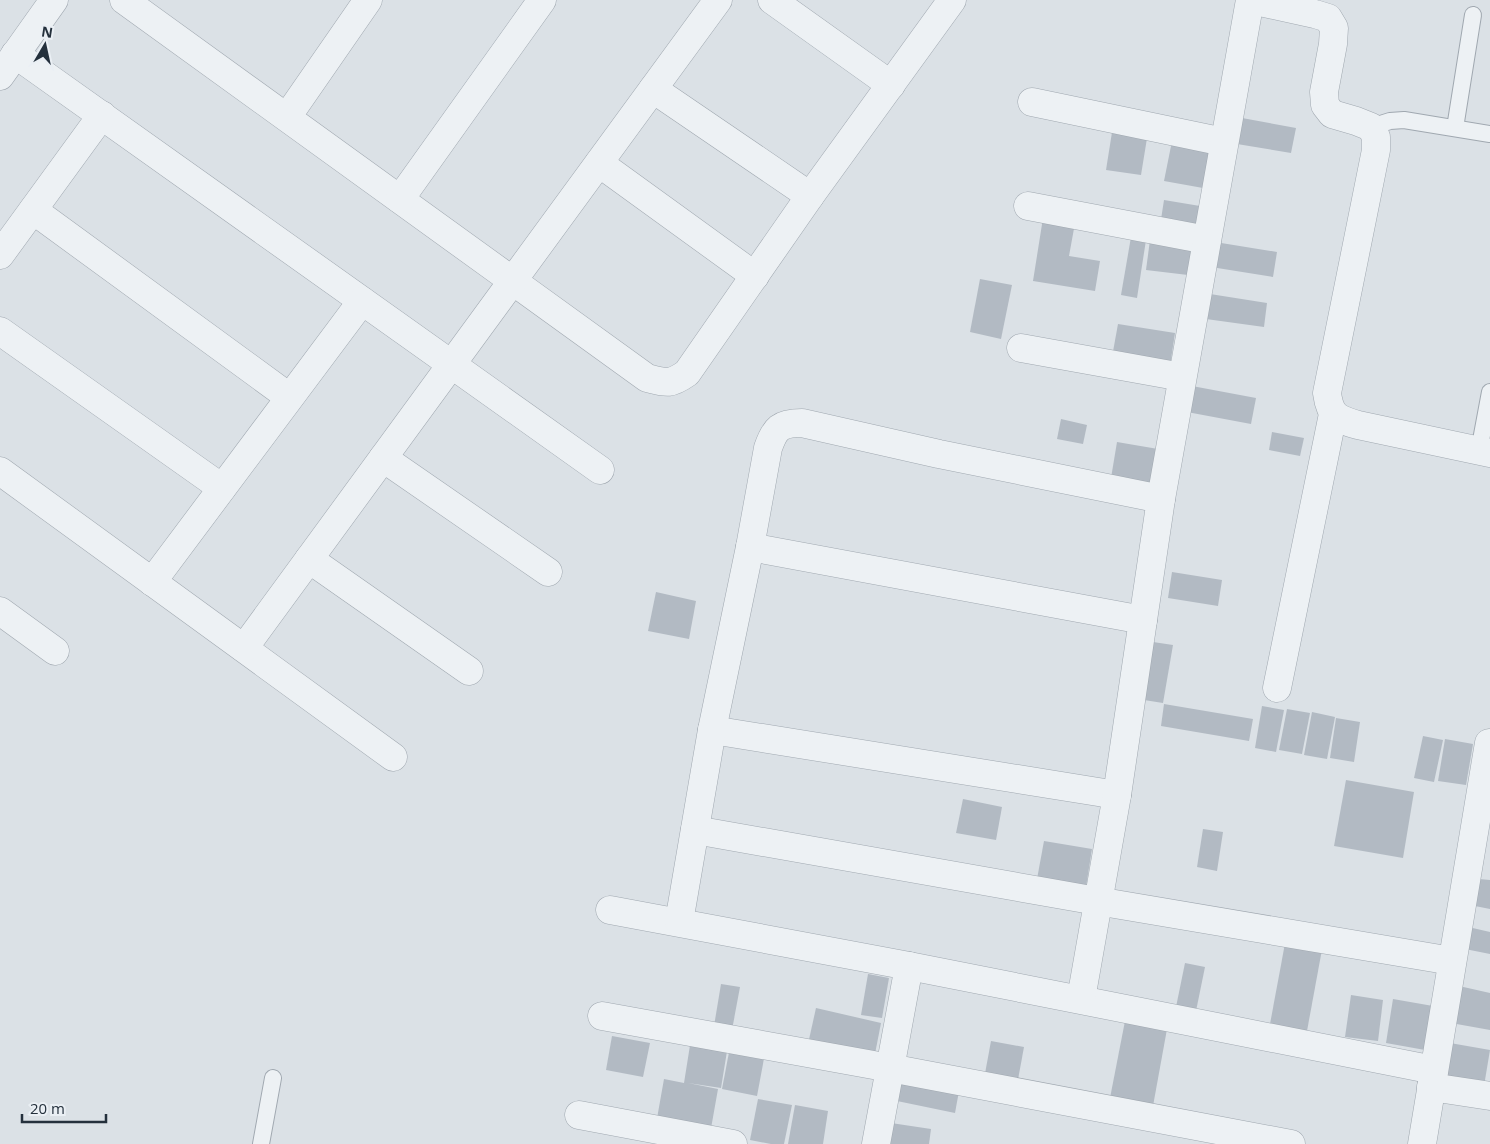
<svg xmlns="http://www.w3.org/2000/svg" width="1490" height="1144" viewBox="0 0 1490 1144" font-family="'Open Sans',sans-serif">
<rect width="100%" height="100%" fill="#dbe1e6"/>
<g fill="#b2bac3">
<polygon points="1242,118 1296,128 1291,153 1237,144"/>
<polygon points="1113,126 1148,132 1141,175 1106,170"/>
<polygon points="1172,141 1210,148 1203,188 1164,181"/>
<polygon points="1164,200 1200,206 1195,232 1160,226"/>
<polygon points="1043,218 1075,223 1069,256 1100,261 1095,291 1033,281"/>
<polygon points="1131,237 1146,240 1137,298 1121,295"/>
<polygon points="1150,240 1192,246 1188,275 1146,270"/>
<polygon points="1215,242 1277,252 1273,277 1211,267"/>
<polygon points="980,279 1012,285 1001,339 970,332"/>
<polygon points="1210,294 1267,303 1264,327 1206,319"/>
<polygon points="1118,324 1175,333 1170,366 1112,357"/>
<polygon points="1192,386 1256,398 1251,424 1187,412"/>
<polygon points="1061,419 1087,425 1083,444 1057,439"/>
<polygon points="1272,432 1304,438 1300,456 1269,450"/>
<polygon points="1117,442 1158,449 1151,491 1110,484"/>
<polygon points="1172,572 1222,580 1218,606 1168,598"/>
<polygon points="656,592 696,601 689,639 648,631"/>
<polygon points="1153,642 1173,645 1163,703 1144,700"/>
<polygon points="1164,704 1253,719 1249,741 1161,726"/>
<polygon points="1262,706 1284,710 1276,752 1255,748"/>
<polygon points="1287,709 1310,713 1302,754 1279,750"/>
<polygon points="1312,712 1335,717 1327,759 1304,755"/>
<polygon points="1336,718 1360,722 1354,762 1330,758"/>
<polygon points="1423,736 1443,740 1434,782 1414,778"/>
<polygon points="1445,739 1473,744 1466,785 1438,781"/>
<polygon points="1346,780 1414,792 1403,858 1334,846"/>
<polygon points="963,799 1002,807 996,840 956,833"/>
<polygon points="1203,829 1223,832 1217,871 1197,867"/>
<polygon points="1044,841 1092,849 1086,887 1037,879"/>
<polygon points="1479,879 1490,880 1490,909 1475,906"/>
<polygon points="1464,926 1490,932 1490,954 1460,948"/>
<polygon points="1286,938 1323,944 1307,1031 1270,1024"/>
<polygon points="1185,963 1205,967 1196,1011 1176,1007"/>
<polygon points="868,974 889,978 882,1018 861,1015"/>
<polygon points="721,984 740,987 732,1030 714,1026"/>
<polygon points="1459,986 1490,993 1490,1030 1451,1023"/>
<polygon points="1351,995 1383,1000 1378,1041 1345,1037"/>
<polygon points="1393,999 1433,1006 1425,1050 1386,1043"/>
<polygon points="816,1008 881,1023 874,1059 808,1044"/>
<polygon points="1125,1021 1167,1029 1153,1106 1110,1098"/>
<polygon points="612,1036 650,1043 643,1077 606,1070"/>
<polygon points="691,1039 728,1045 721,1088 688,1083 718,1089 710,1134 656,1124 664,1079 684,1083"/>
<polygon points="991,1041 1024,1047 1017,1085 984,1079"/>
<polygon points="1450,1043 1490,1050 1484,1086 1444,1078"/>
<polygon points="730,1047 765,1053 757,1096 722,1089"/>
<polygon points="901,1079 959,1091 955,1113 897,1101"/>
<polygon points="758,1099 792,1105 784,1144 771,1144 750,1140"/>
<polygon points="795,1105 828,1111 823,1144 788,1144"/>
<polygon points="891,1123 931,1129 929,1144 888,1144"/>
</g>
<g fill="none" stroke-linecap="round" stroke-linejoin="round">
<g stroke="#a0a8b0" stroke-width="18">
<g id="service">
<polyline points="1371,127 1390,121 1404,120 1490,134"/>
<polyline points="1455,128 1473,15"/>
<polyline points="1479,451 1490,392"/>
<polyline points="261,1144 273,1078"/>
</g>
</g>
<g stroke="#a0a8b0" stroke-width="29">
<g id="minor">
<path d="M124,0L647,378C666,383 670,385 687,373L810,196L952,0"/>
<polyline points="772,0 891,85"/>
<path d="M1251,0L1315,14L1328,18L1334,28L1333,44L1324,92L1325,105L1332,114L1356,121L1371,127L1376,137V150L1327,393C1330,416 1337,419 1358,425L1490,453"/>
<polyline points="15,54 600,470"/>
<polyline points="0,76 54,0"/>
<polyline points="653,89 810,196"/>
<polyline points="1032,102 1224,142"/>
<polyline points="287,117 368,0"/>
<polyline points="599,163 755,276"/>
<polyline points="400,199 542,0"/>
<polyline points="1028,206 1207,240"/>
<polyline points="33,210 289,397"/>
<polyline points="0,255 102,115"/>
<polyline points="0,331 222,488"/>
<polyline points="1021,348 1182,377"/>
<polyline points="383,458 548,572"/>
<polyline points="0,471 393,757"/>
<polyline points="750,547 1143,620"/>
<polyline points="309,559 469,671"/>
<polyline points="152,582 362,301"/>
<polyline points="0,611 55,651"/>
<polyline points="244,648 718,0"/>
<polyline points="1277,688 1333,414"/>
<polyline points="712,730 1117,795"/>
<polyline points="695,830 1097,901 1452,961"/>
<polyline points="610,910 909,966 1434,1070"/>
<path d="M679,922L712,730L750,547L768,448C775,428 780,423 802,423L939,454L1161,499"/>
<polyline points="1081,999 1117,795 1161,499 1250,0"/>
<polyline points="602,1016 890,1068 1291,1144"/>
<polyline points="1431,1087 1490,1096"/>
<polyline points="579,1115 733,1144"/>
<polyline points="876,1144 909,966"/>
<polyline points="1422,1144 1489,743"/>
</g>
</g>
<use href="#service" stroke="#edf1f4" stroke-width="16"/>
<use href="#minor" stroke="#edf1f4" stroke-width="28"/>
</g>
<g transform="translate(45 45) rotate(9)" stroke="#eaeff4" stroke-width="4" paint-order="stroke">
<path d="M0-4L9 19L0 12L-9 19Z" fill="#24303c"/>
<text y="-8" font-size="14" font-weight="bold" text-anchor="middle" fill="#24303c">N</text>
</g>
<path d="M22 1114v8h84v-8" fill="none" stroke="#24303c" stroke-width="2.5"/>
<text x="30" y="1114" font-size="15" fill="#24303c" stroke="#eaeff4" stroke-width="4" paint-order="stroke">20 m</text>
</svg>
